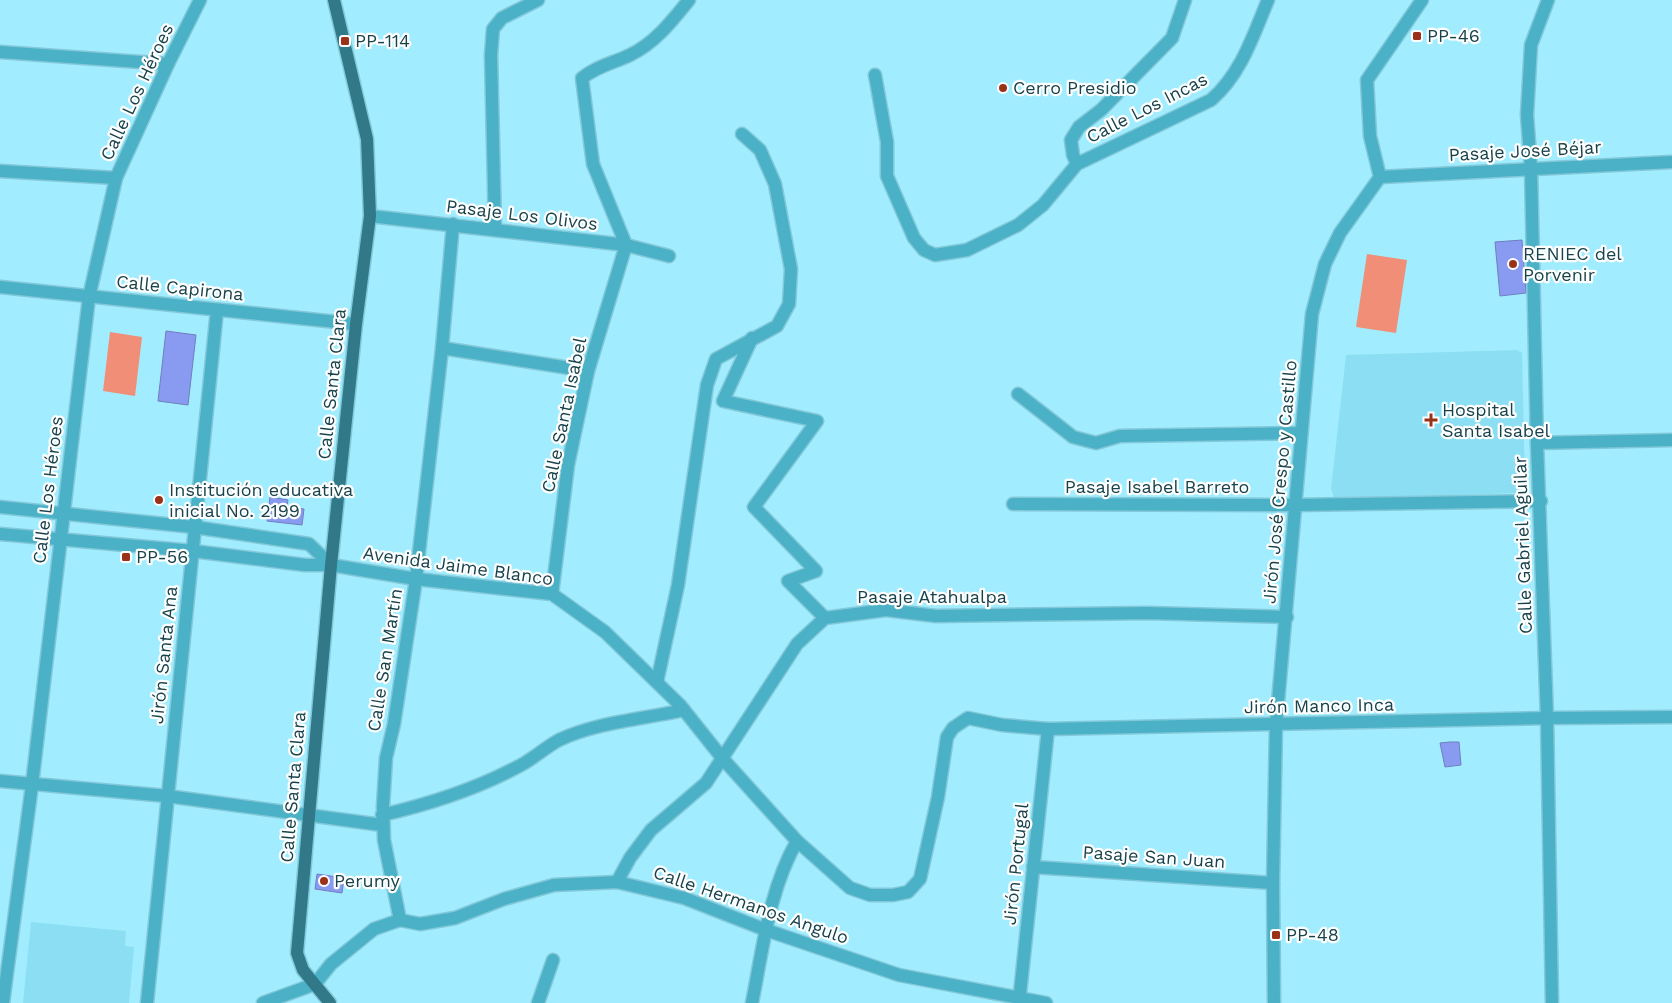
<svg xmlns="http://www.w3.org/2000/svg" width="1672" height="1003" viewBox="0 0 1672 1003" font-family="'Work Sans',sans-serif">
<rect width="100%" height="100%" fill="#a1edff"/>
<g fill="#8cdff2">
<polygon points="1517,350 1522,353 1525,484 1517,493 1335,500 1331,489 1346,355"/>
<polygon points="31,922 126,931 125,946 134,947 129,1003 23,1003"/>
</g>
<g fill="#f18e77">
<polygon points="1367,254 1407,260 1396,333 1356,327"/>
<polygon points="110,332 142,337 135,396 103,391"/>
</g>
<g fill="#899bf1" stroke="#717ebe">
<polygon points="1522,240 1526,293 1500,296 1495,242"/>
<polygon points="166,331 196,335 188,405 158,401"/>
<polygon points="270,497 288,500 287,507 304,509 302,525 267,521"/>
<polygon points="1450,742 1459,742 1461,765 1445,767 1440,743"/>
<polygon points="317,874 344,878 342,893 315,889"/>
</g>
<g fill="none" stroke-linecap="round" stroke-linejoin="round">
<g stroke="#83c8d8" stroke-width="15">
<g id="minor">
<polyline points="1548,0 1531,45 1527,115 1531,169 1537,443 1547,718 1552,1003"/>
<polyline points="0,52 168,64"/>
<path d="M875,75L887,142V176L914,238L924,250L935,255L967,250L1018,225L1043,205L1077,164L1211,100C1241,74 1253,36 1268,0"/>
<polyline points="1077,164 1073,155 1071,140 1079,127 1101,110 1172,38 1185,0"/>
<polyline points="0,171 116,178"/>
<polyline points="1380,177 1672,162"/>
<polyline points="370,216 626,245 669,256"/>
<polyline points="495,229 491,55 493,29 502,18 538,0"/>
<polyline points="0,287 356,324"/>
<polyline points="752,338 723,401 817,421 754,507 816,571 788,581 825,618"/>
<polyline points="442,348 588,371"/>
<polyline points="1018,394 1073,437 1096,443 1120,436 1301,433"/>
<polyline points="1537,443 1672,440"/>
<polyline points="1013,504 1297,505 1541,501"/>
<polyline points="0,507 194,527 309,544 331,565"/>
<polyline points="0,534 193,551 305,565 331,565 416,579 552,594 605,632 680,705 723,759 797,841 850,888 870,895 893,895 908,892 920,879 938,797 947,737 953,728 968,718 1002,725 1048,729 1547,718 1672,717"/>
<path d="M552,594L568,465L588,371L626,245L593,164L582,78C597,66 613,63 630,55C655,43 672,21 689,0"/>
<polyline points="657,682 678,585 707,385 716,359 777,326 789,304 791,269 775,184 760,150 742,134"/>
<polyline points="0,781 167,796 382,825"/>
<path d="M382,815C430,804 477,789 521,765C534,758 546,747 559,740C597,722 644,719 684,710"/>
<polyline points="1033,867 1273,883"/>
<polyline points="617,882 630,858 651,830 706,783 797,644 825,618 886,610 936,616 1148,613 1287,617"/>
<polyline points="400,920 384,840 383,806 386,758 394,724 416,579 442,348 453,224"/>
<polyline points="3,1003 32,785 89,297 116,178 168,64 200,0"/>
<polyline points="147,1003 217,310"/>
<polyline points="263,1003 315,984 331,964 374,929 400,920 420,924 455,918 504,899 554,885 617,882 684,898 766,930 899,975 1046,1003"/>
<polyline points="538,1003 553,960"/>
<path d="M752,1003C763,948 769,890 797,841"/>
<polyline points="1019,1003 1048,729"/>
<polyline points="1274,1003 1273,883 1276,725 1312,314 1325,264 1340,233 1380,177 1370,136 1367,80 1422,0"/>
</g>
</g>
<g stroke="#83c8d8" stroke-width="15">
<polyline id="major" points="330,1003 303,970 297,953 331,565 356,324 370,216 367,139 334,0"/>
</g>
<use href="#minor" stroke="#4ab1c7" stroke-width="12"/>
<use href="#major" stroke="#317988" stroke-width="12"/>
</g>
<g fill="#9a3119" stroke="#fff" stroke-width="2">
<rect x="1412" y="31" width="10" height="10" rx="2.5"/>
<rect x="340" y="36" width="10" height="10" rx="2.5"/>
<circle cx="1003" cy="88" r="5"/>
<circle cx="1513" cy="264" r="5"/>
<path d="M1428.5 412.5h5v5h5v5h-5v5h-5v-5h-5v-5h5z"/>
<circle cx="159" cy="500" r="5"/>
<rect x="121" y="552" width="10" height="10" rx="2.5"/>
<circle cx="324" cy="881" r="5"/>
<rect x="1271" y="930" width="10" height="10" rx="2.5"/>
</g>
<g text-anchor="middle" stroke-width="4.5" stroke-linejoin="round" paint-order="stroke">
<g font-size="18" fill="#19434c" stroke="#fff" text-anchor="start">
<text x="1427" y="42">PP-46</text>
<text x="355" y="47">PP-114</text>
<text x="1013" y="94">Cerro Presidio</text>
<text x="1523" y="260">RENIEC del<tspan x="1523" dy="21">Porvenir</tspan></text>
<text x="1442" y="416">Hospital<tspan x="1442" dy="21">Santa Isabel</tspan></text>
<text x="169" y="496">Institución educativa<tspan x="169" dy="21">inicial No. 2199</tspan></text>
<text x="136" y="563">PP-56</text>
<text x="334" y="887">Perumy</text>
<text x="1286" y="941">PP-48</text>
</g>
<g font-size="18" fill="#19434c" stroke="#fff">
<text transform="translate(137 92) rotate(-65)" y="6">Calle Los Héroes</text>
<text transform="translate(1147 108) rotate(-27)" y="6">Calle Los Incas</text>
<text transform="translate(1525 151) rotate(-3)" y="6">Pasaje José Béjar</text>
<text transform="translate(522 215) rotate(7)" y="6">Pasaje Los Olivos</text>
<text transform="translate(180 288) rotate(6)" y="6">Calle Capirona</text>
<text transform="translate(332 384) rotate(-84)" y="6">Calle Santa Clara</text>
<text transform="translate(564 415) rotate(-78)" y="6">Calle Santa Isabel</text>
<text transform="translate(1280 482) rotate(-85)" y="6">Jirón José Crespo y Castillo</text>
<text x="1157" y="493">Pasaje Isabel Barreto</text>
<text transform="translate(48 490) rotate(-83)" y="6">Calle Los Héroes</text>
<text transform="translate(1523 545) rotate(-92)" y="6">Calle Gabriel Aguilar</text>
<text transform="translate(458 566) rotate(8)" y="6">Avenida Jaime Blanco</text>
<text x="932" y="603">Pasaje Atahualpa</text>
<text transform="translate(164 655) rotate(-84)" y="6">Jirón Santa Ana</text>
<text transform="translate(385 660) rotate(-81)" y="6">Calle San Martín</text>
<text transform="translate(1319 706) rotate(-1)" y="6">Jirón Manco Inca</text>
<text transform="translate(293 787) rotate(-85)" y="6">Calle Santa Clara</text>
<text transform="translate(1154 857) rotate(4)" y="6">Pasaje San Juan</text>
<text transform="translate(1016 864) rotate(-84)" y="6">Jirón Portugal</text>
<text transform="translate(751 905) rotate(19)" y="6">Calle Hermanos Angulo</text>
</g>
</g>
</svg>
